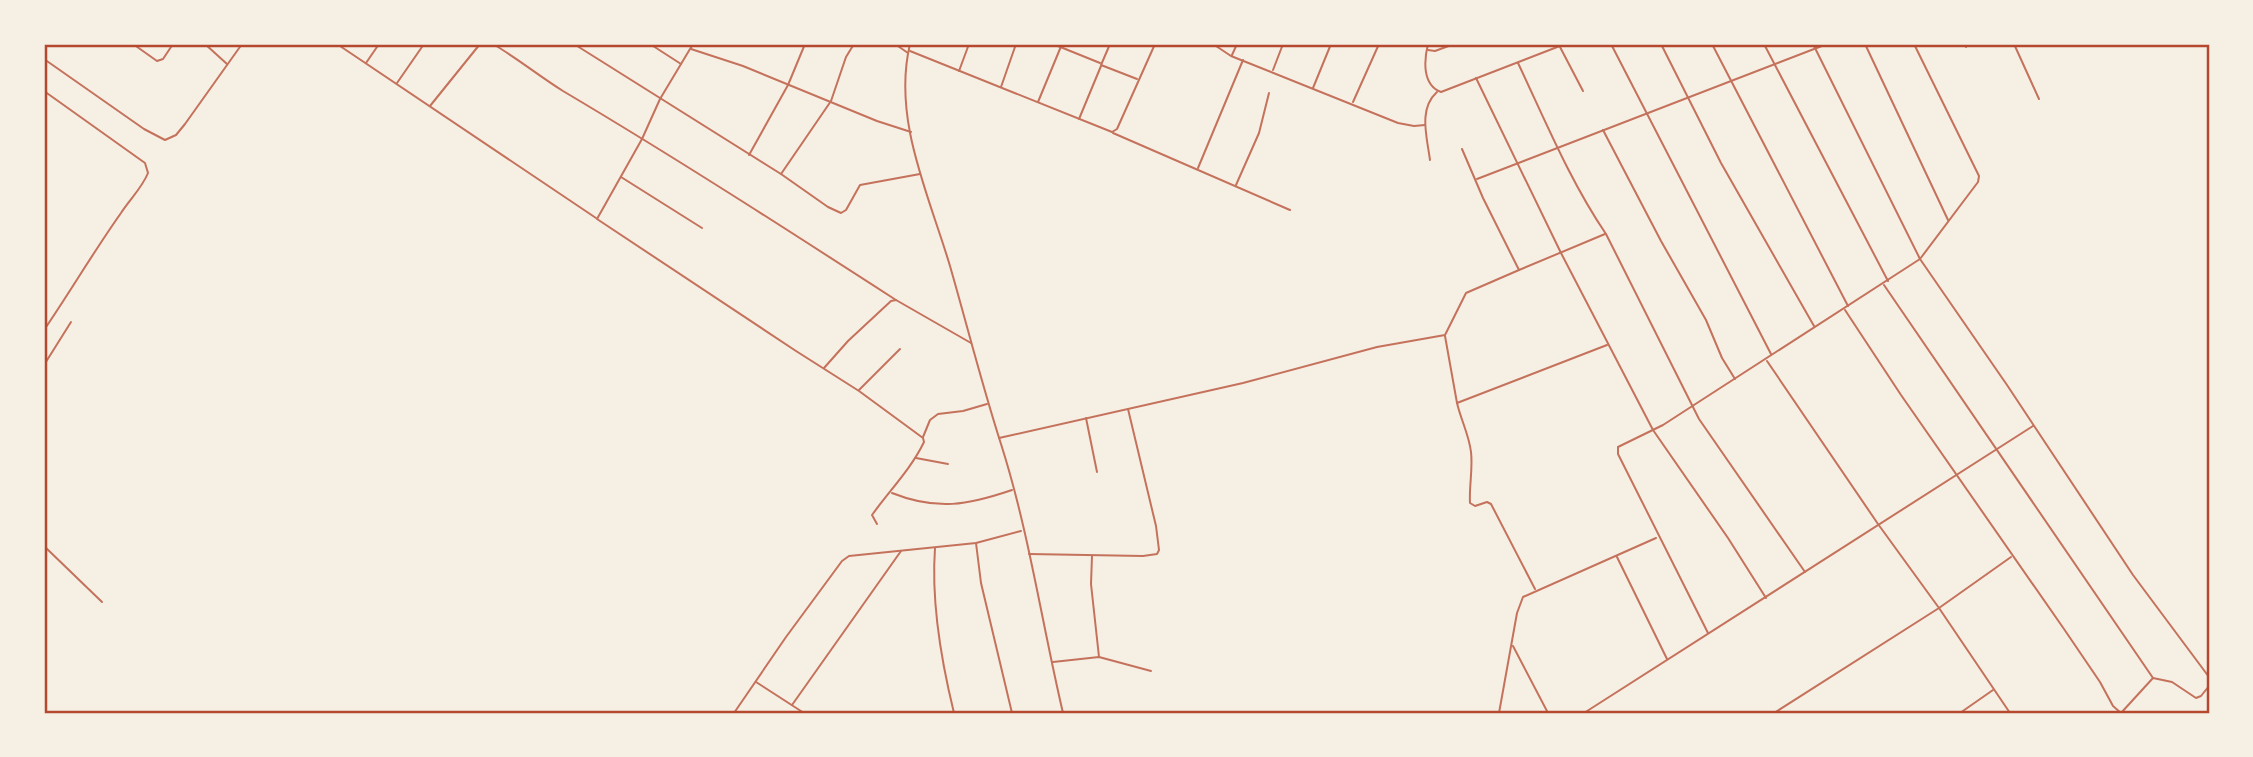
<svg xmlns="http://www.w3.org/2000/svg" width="2253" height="757" viewBox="0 0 2253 757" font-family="Roboto,sans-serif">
<rect width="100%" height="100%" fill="#f6efe4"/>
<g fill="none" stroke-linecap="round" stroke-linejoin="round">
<g stroke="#c5725c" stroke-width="2">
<polyline points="133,44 157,61 163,59 173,44"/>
<polyline points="205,44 227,64"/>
<polyline points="337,44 596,218"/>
<path d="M493,44C517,58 539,76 563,91C676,158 786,229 896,300"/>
<polyline points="574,44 781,174 828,207 841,213 846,210 860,185 920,174"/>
<polyline points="650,44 681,64"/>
<path d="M693,44L660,99L642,139L597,219L796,351L859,391L923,438L924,442C911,469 890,490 872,515L877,524"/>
<polyline points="895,44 908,53"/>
<path d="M910,44C892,119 929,195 950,266C967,325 982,385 1001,444C1029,532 1042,624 1063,713"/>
<polyline points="1053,44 1100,63"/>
<polyline points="1110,44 1101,65 1137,79"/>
<polyline points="1206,44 1216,46 1231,56 1398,123 1414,126 1425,125"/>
<path d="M1428,44C1424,60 1422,85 1441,92L1565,44"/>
<polyline points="1611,44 1771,354"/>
<polyline points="1661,44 1721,163 1814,326"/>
<polyline points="1712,44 1848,306"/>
<polyline points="1764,44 1888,281"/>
<polyline points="1813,44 1920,259 2007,385 2133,575 2209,677"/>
<polyline points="1865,44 1948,220"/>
<polyline points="1965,44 1966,47"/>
<polyline points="2014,44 2039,99"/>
<polyline points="1560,47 1583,91"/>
<polyline points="691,49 743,66 877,121 911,132"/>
<polyline points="1428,50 1435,51 1454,44"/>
<polyline points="910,51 1112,132 1117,129 1155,44"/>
<polyline points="1232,55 1237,44"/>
<polyline points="44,59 144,129 165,140 176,135 185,124 242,44"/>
<polyline points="366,63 379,44"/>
<path d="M1518,63C1545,120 1570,181 1606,234L1699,419L1805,572"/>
<polyline points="1273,70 1283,44"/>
<polyline points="959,71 969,44"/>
<polyline points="1476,78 1561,253 1653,430 1728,538 1766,598"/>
<polyline points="397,83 424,44"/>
<polyline points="1001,87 1016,44"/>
<polyline points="1313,88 1331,44"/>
<path d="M44,91L145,163L148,173C142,188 130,199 121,213C94,251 70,292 44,330"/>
<polyline points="1038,102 1062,44"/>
<polyline points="1353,102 1379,44"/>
<polyline points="430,106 480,44"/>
<polyline points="1079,119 1101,66"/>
<polyline points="1603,130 1661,241 1706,320 1722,358 1735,379"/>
<polyline points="1113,133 1290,210"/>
<polyline points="1462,149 1483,198 1519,270 1605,234"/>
<polyline points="749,155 788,85 805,44"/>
<path d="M1430,160C1427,137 1418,109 1437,92"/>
<polyline points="1198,168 1243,60"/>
<polyline points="781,174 831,101 846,57 854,44"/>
<polyline points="621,177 702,228"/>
<polyline points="1477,179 1827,44"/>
<polyline points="1236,185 1259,133 1269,93"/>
<polyline points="1884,285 2153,678"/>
<polyline points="1845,310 1901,395 2064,629 2100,682 2113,706 2121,713"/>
<polyline points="1445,336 1457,403 1607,345"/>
<polyline points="1767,361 1878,524 1939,608 1774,713"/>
<polyline points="44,365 71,322"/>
<polyline points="824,368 848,341 891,301 896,300 971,343"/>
<polyline points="859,390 900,349"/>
<path d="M1457,403C1461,420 1469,435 1471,452C1473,469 1469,486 1470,503L1475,506L1487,502L1491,504L1535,589"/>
<polyline points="1086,418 1097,472"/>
<polyline points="923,437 930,420 938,414 963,411 987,404"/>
<polyline points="999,438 1243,383 1377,347 1445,335 1466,293 1519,270"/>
<polyline points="916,458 948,464"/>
<path d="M892,493C937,511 968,505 1012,490"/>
<polyline points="976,543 981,583 1012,713"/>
<polyline points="44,546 102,602"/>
<path d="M935,548C931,603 941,660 954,713"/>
<polyline points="1029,554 1143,556 1157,554 1159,550 1156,526 1128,409"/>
<polyline points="1092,556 1091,584 1099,657"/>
<polyline points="1617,557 1667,659"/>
<polyline points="1708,633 1618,454 1618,447 1663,425 1920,259 1978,182 1979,176 1914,44"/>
<polyline points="1513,646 1548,713"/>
<polyline points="1053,662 1099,657 1151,671"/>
<polyline points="756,682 804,713"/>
<polyline points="792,705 901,551"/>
<polyline points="734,713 786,637 842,561 849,556 976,543 1021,531"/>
<polyline points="1499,713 1517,613 1523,597 1656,538"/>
<polyline points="1584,713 2033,426"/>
<polyline points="1960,713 1993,690"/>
<polyline points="2010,713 1939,608 2011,557"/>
<polyline points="2121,713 2153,678 2172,682 2196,698 2201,696 2209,686"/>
</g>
</g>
<rect width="2253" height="757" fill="none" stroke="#f6efe4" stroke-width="91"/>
<rect x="46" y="46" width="2162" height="666" fill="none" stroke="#b5482f" stroke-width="2.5"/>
</svg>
